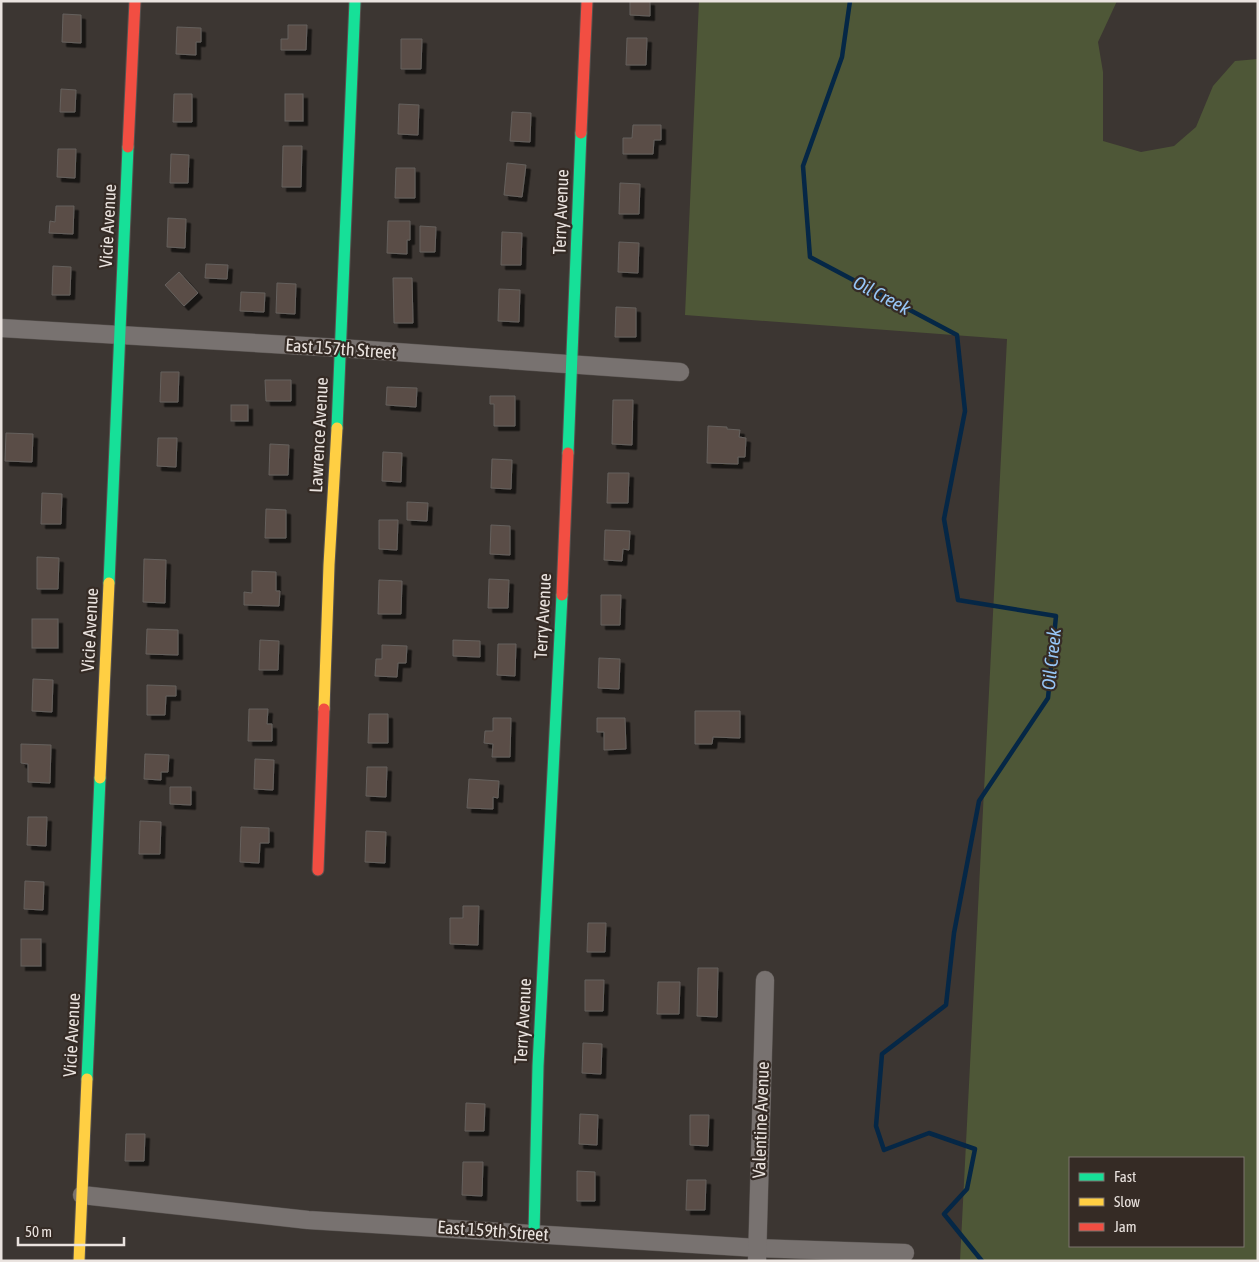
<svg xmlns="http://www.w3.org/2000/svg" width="1259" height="1262" viewBox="0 0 1259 1262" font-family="'Asap Condensed',sans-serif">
<defs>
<filter id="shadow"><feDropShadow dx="4.5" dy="4.5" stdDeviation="0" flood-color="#0009"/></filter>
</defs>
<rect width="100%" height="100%" fill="#3c3632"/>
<path fill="#4e5737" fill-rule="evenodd" d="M699,1H1117L1098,42L1103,72V141L1141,152L1174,146L1196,127L1213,86L1235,61L1258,59V1261H960L1007,339L685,315ZM1070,1158H1243V1246H1070Z"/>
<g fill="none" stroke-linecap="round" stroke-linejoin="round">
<polyline stroke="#052746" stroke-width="4.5" points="850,1 842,57 803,166 810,257 957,335 965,411 944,519 958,600 1056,616 1048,698 979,801 954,933 946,1005 882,1054 876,1126 884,1150 929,1133 975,1149 967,1189 944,1214 982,1261"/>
</g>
<g fill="#5a4e47" stroke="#65605d" filter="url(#shadow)">
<polygon points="630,1 650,1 650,16 630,15"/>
<polygon points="63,14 81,15 81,43 62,42"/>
<polygon points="288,25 307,25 306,50 281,50 281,39 288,39"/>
<polygon points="177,27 201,28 201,42 196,42 196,55 176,54"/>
<polygon points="627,38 647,38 646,65 626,65"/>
<polygon points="401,39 422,39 421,69 401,69"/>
<polygon points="61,89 76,90 75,112 60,112"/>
<polygon points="174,94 192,94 192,122 173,122"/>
<rect x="285" y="94" width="18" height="27"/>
<polygon points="399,104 419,105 418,135 398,134"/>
<polygon points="512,112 531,113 530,142 510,141"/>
<polygon points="633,125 661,125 661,140 654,140 653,154 623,154 623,138 632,138"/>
<polygon points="283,146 302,146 301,187 282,187"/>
<polygon points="58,149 76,149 75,178 57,177"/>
<polygon points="171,154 189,155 188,183 170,183"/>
<polygon points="507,163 526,165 522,197 504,195"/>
<polygon points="396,168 415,168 415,198 395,198"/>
<polygon points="620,183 640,184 639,214 619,214"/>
<polygon points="56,206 74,206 73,234 49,233 50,221 55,222"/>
<polygon points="168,218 186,219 185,248 167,247"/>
<polygon points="388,221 410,221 410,240 407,240 407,254 387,253"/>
<polygon points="420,226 436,227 435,252 420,252"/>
<polygon points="502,232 522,233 521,265 501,265"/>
<polygon points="619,242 639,243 638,273 618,272"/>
<polygon points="206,264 228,265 227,279 205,278"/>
<polygon points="53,266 71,267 70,295 52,295"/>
<polygon points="179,272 198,293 184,306 165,285"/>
<polygon points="393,278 412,278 413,323 394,323"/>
<polygon points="277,283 296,284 295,314 276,313"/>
<polygon points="499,289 520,290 519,322 498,321"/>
<polygon points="241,292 265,293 264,312 240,311"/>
<polygon points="616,307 636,308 636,337 615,337"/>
<polygon points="161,372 179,372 178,402 160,402"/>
<polygon points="265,380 291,380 291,401 266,401"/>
<polygon points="387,387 417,388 416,407 386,405"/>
<polygon points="490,396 515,396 515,426 494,426 494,404 490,404"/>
<polygon points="613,400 633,400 632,445 612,444"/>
<rect x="231" y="405" width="17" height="16"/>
<polygon points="708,426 727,427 727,429 740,430 739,437 746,438 745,457 738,457 738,464 707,463"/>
<polygon points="6,433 33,434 32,462 5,461"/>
<polygon points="158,438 177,438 176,467 157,466"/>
<polygon points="270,444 289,445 288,475 269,475"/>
<polygon points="383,452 402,453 401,482 382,481"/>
<polygon points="492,459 512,460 511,489 491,488"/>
<polygon points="608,473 629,473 628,503 607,503"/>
<polygon points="42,493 62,494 61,524 41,524"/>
<polygon points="407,502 428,503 427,521 407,520"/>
<polygon points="266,509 286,510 286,538 265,538"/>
<polygon points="379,520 398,520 397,550 379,549"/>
<polygon points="491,525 510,526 510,555 490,554"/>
<polygon points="605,530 630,531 629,550 623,549 622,561 604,560"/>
<polygon points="37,557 59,558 58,589 37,589"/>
<polygon points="144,559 166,560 165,603 143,602"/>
<polygon points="252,571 276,572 276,591 280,591 279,606 244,605 244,592 252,593"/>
<polygon points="489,579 509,580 508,608 488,608"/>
<polygon points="379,580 402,581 401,614 378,614"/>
<polygon points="601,595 621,595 620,625 601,625"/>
<rect x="32" y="619" width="26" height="29"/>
<polygon points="147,629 178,630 178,655 146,654"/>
<polygon points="260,640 279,641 278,670 259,670"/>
<polygon points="453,640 480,641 480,657 453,656"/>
<polygon points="498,644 516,644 515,676 497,675"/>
<polygon points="382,645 407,646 406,663 398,663 397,677 375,676 376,659 382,659"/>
<polygon points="599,658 620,659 619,689 598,688"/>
<polygon points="33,679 53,680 52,712 32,711"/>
<polygon points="147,685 176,686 176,696 166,696 165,715 147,715"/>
<polygon points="249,709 268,709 267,724 272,724 272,741 248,741"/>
<polygon points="695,711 740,711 740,738 713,737 712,744 695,744"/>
<polygon points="369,714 388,714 388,743 368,743"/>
<polygon points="493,718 511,718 510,757 492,757 493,744 484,743 485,731 493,731"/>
<polygon points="597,718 625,718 626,749 604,750 604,732 597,732"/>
<polygon points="21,744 51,745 50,783 28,782 28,764 21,763"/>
<polygon points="145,754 169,755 168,772 161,772 161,780 144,779"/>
<polygon points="255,759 274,760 273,790 254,789"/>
<polygon points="367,767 387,767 386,797 366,796"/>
<polygon points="469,779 499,781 498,798 493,797 493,809 467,808"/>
<polygon points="170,787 191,787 191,805 170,804"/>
<polygon points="28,817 47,817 46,846 27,845"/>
<polygon points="140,821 161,822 160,854 139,854"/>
<polygon points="241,827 269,828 269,843 260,843 259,863 240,862"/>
<polygon points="366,831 386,832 385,863 365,862"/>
<polygon points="25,881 44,882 43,910 24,909"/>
<polygon points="463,906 479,906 478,945 450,944 450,918 463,918"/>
<polygon points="588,923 606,923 605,952 587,952"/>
<rect x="21" y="939" width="20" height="27"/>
<polygon points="698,968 718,968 717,1017 697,1016"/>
<polygon points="585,980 604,980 603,1011 585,1011"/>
<polygon points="658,982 680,982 679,1014 657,1014"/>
<polygon points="583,1043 602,1044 601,1074 582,1073"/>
<polygon points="466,1103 485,1104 484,1131 465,1131"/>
<polygon points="580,1114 598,1115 597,1145 579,1144"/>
<polygon points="690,1115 709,1115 708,1146 690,1145"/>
<polygon points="126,1134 145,1134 144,1161 125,1161"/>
<polygon points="463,1162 483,1162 482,1196 462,1195"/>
<polygon points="577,1171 595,1172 595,1201 577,1201"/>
<polygon points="687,1180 706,1180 705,1210 686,1210"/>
</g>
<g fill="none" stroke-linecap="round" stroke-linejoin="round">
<g stroke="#57524f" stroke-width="19">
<g id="street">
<polyline points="1,328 340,348 680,372"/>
<polyline points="82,1195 308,1220 757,1248 905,1253"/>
<polyline points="757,1261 765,980"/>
</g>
</g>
<g stroke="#57524f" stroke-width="13">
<g id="fast">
<polyline points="337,428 355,1"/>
<polyline points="568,453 581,133"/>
<polyline points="109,583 128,147"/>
<polyline points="87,1079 100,778"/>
<polyline points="534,1233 538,1066 562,595"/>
</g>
</g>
<g stroke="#57524f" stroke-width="13">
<g id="slow">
<polyline points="324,709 329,565 337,428"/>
<polyline points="100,778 109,583"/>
<polyline points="79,1261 87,1079"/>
</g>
</g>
<g stroke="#57524f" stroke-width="13">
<g id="jam">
<polyline points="581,133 587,1"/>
<polyline points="128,147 135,1"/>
<polyline points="562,595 568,453"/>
<polyline points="318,870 324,709"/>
</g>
</g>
<use href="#street" stroke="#787270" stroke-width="18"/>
<use href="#fast" stroke="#16e098" stroke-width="11"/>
<use href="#slow" stroke="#ffcf43" stroke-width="11"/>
<use href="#jam" stroke="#f24e42" stroke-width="11"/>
</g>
<g text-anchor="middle" stroke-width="4.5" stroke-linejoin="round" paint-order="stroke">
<g font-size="18" fill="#eae3df" stroke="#352b25">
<text transform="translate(561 212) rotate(-88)" y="6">Terry Avenue</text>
<text transform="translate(108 226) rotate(-87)" y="6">Vicie Avenue</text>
<text transform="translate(341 349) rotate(4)" y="6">East 157th Street</text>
<text transform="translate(319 435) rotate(-87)" y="6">Lawrence Avenue</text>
<text transform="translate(543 616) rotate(-87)" y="6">Terry Avenue</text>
<text transform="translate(90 630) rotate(-87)" y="6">Vicie Avenue</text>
<text transform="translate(523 1021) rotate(-87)" y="6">Terry Avenue</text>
<text transform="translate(72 1035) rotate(-87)" y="6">Vicie Avenue</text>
<text transform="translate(761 1120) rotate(-88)" y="6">Valentine Avenue</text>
<text transform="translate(493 1231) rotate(4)" y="6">East 159th Street</text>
</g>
<g font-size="19" font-style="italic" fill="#97c6f7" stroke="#352b25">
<text transform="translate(882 295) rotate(28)" y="7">Oil Creek</text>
<text transform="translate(1051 659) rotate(-84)" y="7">Oil Creek</text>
</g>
</g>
<rect width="1259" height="1262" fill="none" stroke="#eae3df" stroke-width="5"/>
<rect x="1069" y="1157" width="175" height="90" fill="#352b25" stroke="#7d756f"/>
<rect x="1079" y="1173" width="25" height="8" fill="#16e098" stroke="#7d756f"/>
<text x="1114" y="1182" font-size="15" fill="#eae3df">Fast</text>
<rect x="1079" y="1198" width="25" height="8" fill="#ffcf43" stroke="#7d756f"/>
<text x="1114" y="1207" font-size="15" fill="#eae3df">Slow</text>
<rect x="1079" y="1223" width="25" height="8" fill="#f24e42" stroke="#7d756f"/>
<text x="1114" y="1232" font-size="15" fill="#eae3df">Jam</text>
<path d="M18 1237v8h106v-8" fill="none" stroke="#eae3df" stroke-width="2.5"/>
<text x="25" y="1237" font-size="15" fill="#eae3df" stroke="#352b25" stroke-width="4" paint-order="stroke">50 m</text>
</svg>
